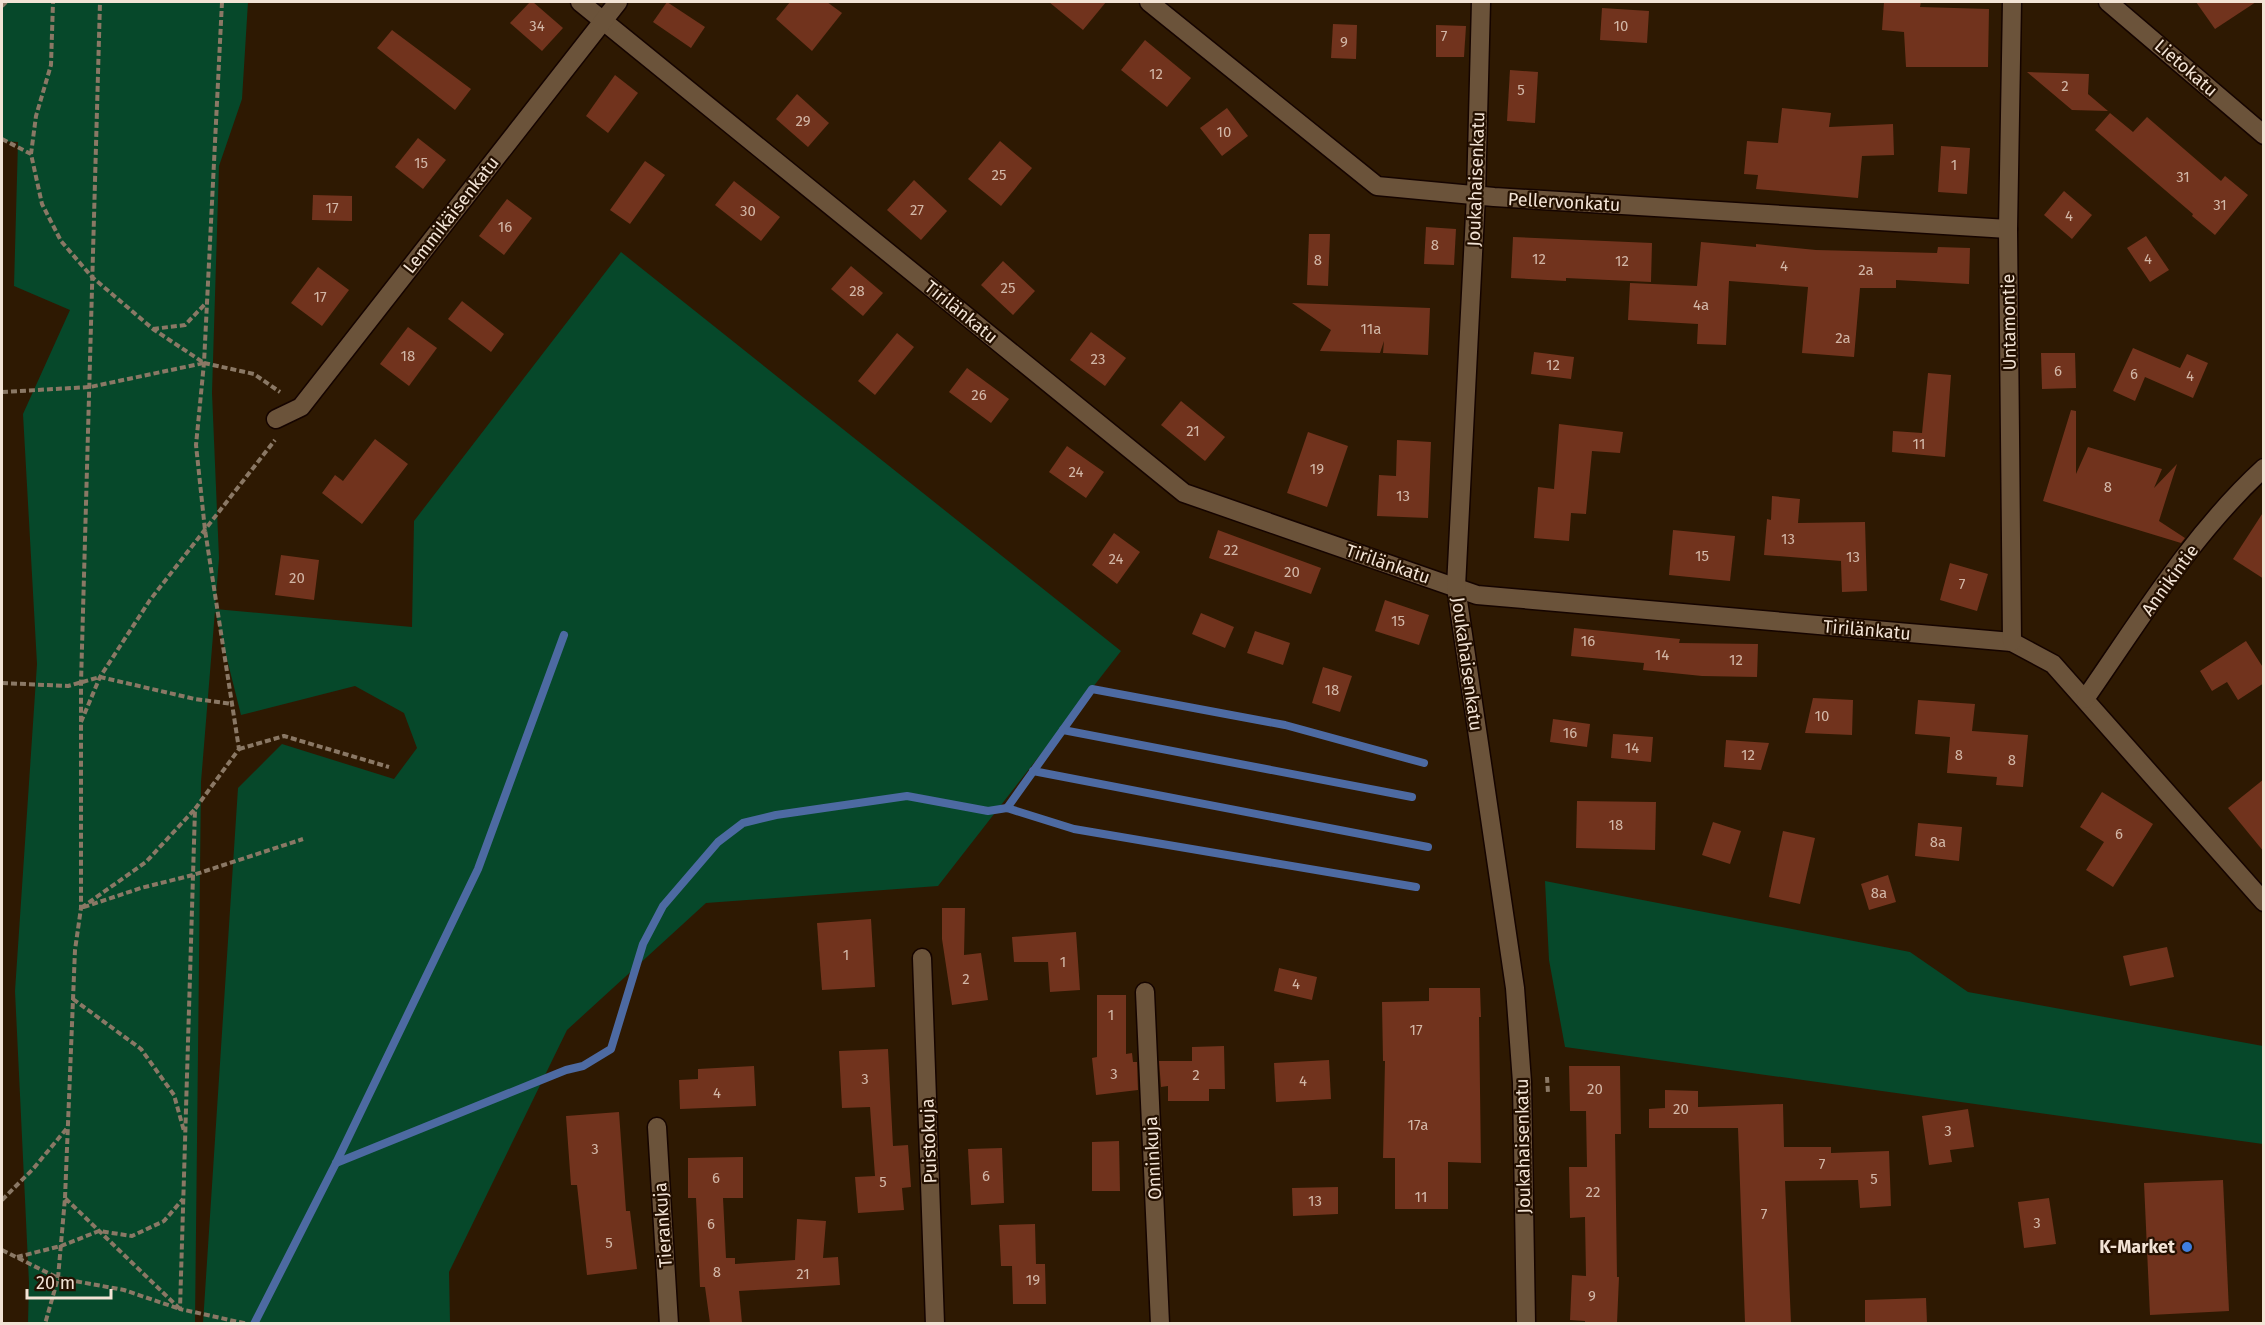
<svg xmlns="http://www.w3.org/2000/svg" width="2265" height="1325" viewBox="0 0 2265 1325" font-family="'Fira Sans',sans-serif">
<rect width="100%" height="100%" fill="#2e1902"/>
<g fill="#06482a">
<polygon points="2,2 248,2 242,99 219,166 212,393 219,558 215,609 412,627 414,521 621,252 1121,651 938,886 706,903 567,1030 449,1272 450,1323 203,1323 238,788 282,744 394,779 417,748 404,713 355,686 241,715 215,611 201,782 195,1323 28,1323 29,1283 15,991 37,664 23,414 70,310 14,286 18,142 2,141"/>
<polygon points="1545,881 1910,952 1968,992 2263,1046 2263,1144 1565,1047 1549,960"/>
</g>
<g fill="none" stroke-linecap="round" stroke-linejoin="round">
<g stroke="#4d6aa2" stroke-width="8">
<polyline points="1063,730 1412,797"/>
<polyline points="1033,771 1428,847"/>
<polyline points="1007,808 1092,689 1285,725 1424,763"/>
<polyline points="336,1163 566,1070 583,1066 611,1049 643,944 663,906 718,842 743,823 776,815 907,796 988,811 1007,808 1074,829 1416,887"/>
<polyline points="254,1324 336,1163 478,869 564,635"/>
</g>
</g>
<g fill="#71331d">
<polygon points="530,2 533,2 563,28 542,51 510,23"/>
<polygon points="667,2 705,27 691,48 653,22"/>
<polygon points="790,2 827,2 842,13 812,51 776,19"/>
<polygon points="1049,2 1106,2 1083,30"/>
<polygon points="1884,2 1921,2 1920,7 1989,9 1988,67 1906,67 1904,32 1882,30"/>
<polygon points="2196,2 2256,2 2215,29"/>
<polygon points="1602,8 1649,11 1647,43 1600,40"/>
<polygon points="1333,24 1357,25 1356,59 1331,58"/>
<polygon points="1436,25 1466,26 1464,57 1436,57"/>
<polygon points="392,30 471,89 455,110 377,48"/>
<polygon points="1145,40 1191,78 1167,107 1121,70"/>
<polygon points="1510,70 1538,72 1535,123 1507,121"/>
<polygon points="2027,72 2089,74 2088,94 2108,111 2072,110"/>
<polygon points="615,75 638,93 608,133 586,116"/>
<polygon points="797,94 829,123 808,147 776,119"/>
<polygon points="1227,108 1248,136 1222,156 1200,128"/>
<polygon points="1782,108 1831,113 1829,127 1893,124 1894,155 1862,156 1858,198 1756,189 1758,175 1744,174 1747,141 1778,143"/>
<polygon points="2110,113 2133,132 2147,117 2221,181 2225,176 2248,195 2215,235 2192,216 2193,214 2095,130"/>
<polygon points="418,138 446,160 423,189 395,167"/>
<polygon points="1000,141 1032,168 1001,206 968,179"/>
<polygon points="1941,146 1970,148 1967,194 1938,192"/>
<polygon points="645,161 665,175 630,224 610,210"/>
<polygon points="914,180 947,211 921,240 887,210"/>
<polygon points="734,181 780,217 761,241 715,205"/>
<polygon points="2064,191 2092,215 2072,239 2044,215"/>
<polygon points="313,195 352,196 352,221 312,220"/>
<polygon points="507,199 532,218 504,255 479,236"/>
<polygon points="1426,227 1456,229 1454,265 1424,264"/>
<polygon points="1309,234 1330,234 1328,286 1307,285"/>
<polygon points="2146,236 2169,270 2150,282 2127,248"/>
<polygon points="1513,237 1652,243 1651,282 1566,278 1566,281 1511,278"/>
<polygon points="1701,242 1756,247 1756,244 1816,250 1937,253 1938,247 1970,248 1969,284 1896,280 1896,288 1860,288 1854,357 1802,353 1808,287 1729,281 1726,345 1697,344 1698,324 1628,320 1630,283 1697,286"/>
<polygon points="1003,261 1035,291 1013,315 981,285"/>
<polygon points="851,266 883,293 863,316 831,289"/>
<polygon points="318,267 349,290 322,326 291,303"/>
<polygon points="462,301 504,334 491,352 448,319"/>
<polygon points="1292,303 1430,308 1428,355 1383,353 1384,341 1380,353 1320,351 1331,330"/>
<polygon points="408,327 437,348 409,386 380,364"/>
<polygon points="1091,332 1126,358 1105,386 1070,360"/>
<polygon points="897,333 914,347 875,395 858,381"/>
<polygon points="2133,348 2180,368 2187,354 2208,363 2193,398 2145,377 2135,401 2113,391"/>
<polygon points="1534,352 1574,357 1571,379 1531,374"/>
<polygon points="2041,353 2075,353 2076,388 2042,389"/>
<polygon points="967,368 1009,399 991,423 949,392"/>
<polygon points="1928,373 1951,375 1945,457 1892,452 1893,431 1922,433"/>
<polygon points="1181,401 1225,437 1205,461 1161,425"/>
<polygon points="2071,410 2076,411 2076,474 2088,447 2162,469 2154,488 2177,464 2159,521 2185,538 2181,543 2043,501"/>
<polygon points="1559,424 1623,432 1620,453 1592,451 1586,514 1571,513 1569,541 1534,538 1538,487 1554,489"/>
<polygon points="1308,432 1348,446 1327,507 1287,493"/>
<polygon points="375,439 408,464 362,524 322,493 335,475 343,481"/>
<polygon points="1397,440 1431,442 1428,518 1377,516 1379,475 1396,476"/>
<polygon points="1067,446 1104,472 1086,498 1049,472"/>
<polygon points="1772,496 1800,499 1798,523 1865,522 1867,591 1842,592 1841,561 1764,555 1767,519 1771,520"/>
<polygon points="2264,511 2264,579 2233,559"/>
<polygon points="1218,530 1321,568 1311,594 1209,558"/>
<polygon points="1673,530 1735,536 1730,581 1669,575"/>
<polygon points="1114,533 1140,552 1117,584 1092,565"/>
<polygon points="281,555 319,560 314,600 275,595"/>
<polygon points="1950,563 1988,574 1977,611 1940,600"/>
<polygon points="1385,600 1429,615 1419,645 1375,631"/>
<polygon points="1201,613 1234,627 1225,648 1192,634"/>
<polygon points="1574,628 1680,639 1679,643 1758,644 1757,677 1702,676 1643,670 1644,663 1571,656"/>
<polygon points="1255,631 1290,643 1283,665 1247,653"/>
<polygon points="2246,641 2264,669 2264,683 2238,700 2227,682 2212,691 2200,671"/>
<polygon points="1323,667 1352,676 1340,712 1312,703"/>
<polygon points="1813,698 1853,700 1852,735 1805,733"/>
<polygon points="1918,700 1975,704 1972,731 2028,735 2023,787 1996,785 1997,777 1947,773 1950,737 1915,734"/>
<polygon points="1553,719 1590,724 1587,747 1550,742"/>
<polygon points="1613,734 1653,737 1651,762 1611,758"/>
<polygon points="1726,740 1769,743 1761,770 1724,767"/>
<polygon points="2264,779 2264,852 2228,808"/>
<polygon points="2102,792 2153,824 2113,887 2086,870 2104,842 2080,827"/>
<polygon points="1577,801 1656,802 1655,850 1576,848"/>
<polygon points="1713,822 1741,831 1730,864 1702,855"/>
<polygon points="1918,823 1962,827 1959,861 1915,856"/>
<polygon points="1783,831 1815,838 1800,904 1769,897"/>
<polygon points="1888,875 1896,902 1869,910 1861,884"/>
<polygon points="942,908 965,908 964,955 981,953 988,1000 952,1005 942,939"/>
<polygon points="871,919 875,987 822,990 817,923"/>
<polygon points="1076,932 1080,990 1050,992 1048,962 1014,962 1012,937"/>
<polygon points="2167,947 2174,977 2130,986 2123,956"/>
<polygon points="1279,968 1317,977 1312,1000 1274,991"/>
<polygon points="1429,988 1480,988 1481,1017 1479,1017 1481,1163 1448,1162 1448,1209 1395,1209 1395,1158 1383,1158 1385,1061 1383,1061 1382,1002 1429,1001"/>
<polygon points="1097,995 1126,995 1126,1054 1132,1053 1133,1062 1137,1062 1138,1090 1096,1095 1092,1058 1097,1057"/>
<polygon points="1224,1046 1225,1089 1209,1089 1209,1101 1168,1101 1168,1086 1161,1087 1159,1061 1192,1061 1192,1047"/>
<polygon points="888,1049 893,1146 908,1145 911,1187 902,1188 904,1210 858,1213 855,1177 875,1176 870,1107 842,1108 839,1051"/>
<polygon points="1329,1060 1331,1099 1276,1102 1274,1063"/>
<polygon points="754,1066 756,1106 680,1109 679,1080 698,1079 698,1069"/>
<polygon points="1569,1066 1620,1066 1621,1134 1615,1134 1617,1277 1619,1277 1617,1323 1585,1323 1585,1321 1570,1320 1572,1275 1586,1276 1585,1217 1570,1218 1569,1167 1587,1167 1586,1111 1570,1111"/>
<polygon points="1665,1090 1698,1091 1698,1107 1783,1104 1784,1147 1831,1147 1831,1153 1889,1151 1891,1206 1860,1208 1858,1180 1785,1181 1791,1323 1745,1323 1738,1128 1649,1128 1649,1109 1665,1108"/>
<polygon points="1968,1109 1974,1147 1950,1150 1952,1162 1929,1165 1922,1116"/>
<polygon points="619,1112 626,1211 630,1211 637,1269 587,1275 577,1185 571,1185 566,1116"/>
<polygon points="1119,1141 1120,1191 1092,1191 1092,1142"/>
<polygon points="1002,1148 1004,1203 971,1205 968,1149"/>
<polygon points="743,1157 743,1198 723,1198 726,1258 735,1258 735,1264 795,1260 797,1219 826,1221 823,1258 838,1257 840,1285 739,1291 742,1323 710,1323 705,1287 700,1287 696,1198 688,1198 688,1158"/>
<polygon points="2223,1180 2229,1311 2150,1315 2144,1183"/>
<polygon points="1338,1187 1338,1214 1293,1216 1292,1188"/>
<polygon points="2049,1198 2056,1244 2024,1248 2018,1202"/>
<polygon points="1035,1224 1036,1264 1045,1264 1046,1304 1013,1304 1012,1266 1001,1266 999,1225"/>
<polygon points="1926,1298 1927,1323 1865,1323 1865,1300"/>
</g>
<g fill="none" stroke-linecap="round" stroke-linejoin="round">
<g stroke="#150400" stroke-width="21">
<g id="street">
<polyline points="580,2 1184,493 1477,595 2012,642 2053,664 2264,902"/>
<polyline points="1149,2 1377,186 1494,197 2008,229"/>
<polyline points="1481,2 1476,195 1456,587 1515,988 1522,1082 1526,1324"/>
<polyline points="2012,2 2008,229 2012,642"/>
<polyline points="2108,2 2264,135"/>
<polyline points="276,419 301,407 618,2"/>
<path d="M2085,699C2140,620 2192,534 2264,468"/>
<polyline points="922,958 935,1324"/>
<polyline points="1145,992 1160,1324"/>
<polyline points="657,1127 669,1324"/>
</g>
</g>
<g stroke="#8a7865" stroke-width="4" stroke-dasharray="6 3" stroke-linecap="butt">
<polyline points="222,2 204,363 196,445 205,530 239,749 195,809 180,1309 248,1324"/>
<polyline points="2,6 6,2"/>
<polyline points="2,139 31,154"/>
<polyline points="153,329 185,325 207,302"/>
<polyline points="204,363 254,374 280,392"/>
<polyline points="2,392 90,387 204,363 153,329 92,277 61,241 42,204 31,154 36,116 51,65 53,2"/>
<polyline points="2,683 68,686 100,677 195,699 233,704"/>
<polyline points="81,722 100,677 150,600 275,440"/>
<polyline points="239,749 284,736 389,767"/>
<polyline points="194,810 146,862 81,908 141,888 193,875 303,839"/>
<polyline points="73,999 141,1049 174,1095 184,1131"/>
<polyline points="1547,1077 1548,1093"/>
<polyline points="65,1198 75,950 81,908 81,683 100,2"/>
<polyline points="2,1200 33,1169 68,1127"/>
<polyline points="2,1250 58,1278 124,1290 180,1309 65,1198 58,1278 45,1324"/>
<polyline points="17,1257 61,1246 99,1231 132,1236 164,1221 183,1199"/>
</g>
<use href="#street" stroke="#6b533a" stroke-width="18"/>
</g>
<circle fill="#3f7fe0" stroke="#241000" stroke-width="2" cx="2187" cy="1247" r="6"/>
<g text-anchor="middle" stroke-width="4.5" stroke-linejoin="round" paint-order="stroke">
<g font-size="15" fill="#d2b7a7">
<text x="537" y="31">34</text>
<text x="1621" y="31">10</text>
<text x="1444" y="41">7</text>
<text x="1344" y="47">9</text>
<text x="1156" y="79">12</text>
<text x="2065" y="91">2</text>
<text x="1521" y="95">5</text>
<text x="803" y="126">29</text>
<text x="1224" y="137">10</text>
<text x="421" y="168">15</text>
<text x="1954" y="170">1</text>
<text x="999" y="180">25</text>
<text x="2183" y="182">31</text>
<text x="2220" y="210">31</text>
<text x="332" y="213">17</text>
<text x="917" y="215">27</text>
<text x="748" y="216">30</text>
<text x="2069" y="221">4</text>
<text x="505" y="232">16</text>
<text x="1435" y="250">8</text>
<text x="1539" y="264">12</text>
<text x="2148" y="264">4</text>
<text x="1318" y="265">8</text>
<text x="1622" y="266">12</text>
<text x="1784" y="271">4</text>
<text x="1866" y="275">2a</text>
<text x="1008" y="293">25</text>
<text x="857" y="296">28</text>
<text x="320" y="302">17</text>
<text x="1701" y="310">4a</text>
<text x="1371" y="334">11a</text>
<text x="1843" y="343">2a</text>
<text x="408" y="361">18</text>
<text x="1098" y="364">23</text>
<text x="1553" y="370">12</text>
<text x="2058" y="376">6</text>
<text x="2134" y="379">6</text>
<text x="2190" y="381">4</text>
<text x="979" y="400">26</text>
<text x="1193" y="436">21</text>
<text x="1919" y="449">11</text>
<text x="1317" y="474">19</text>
<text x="1076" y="477">24</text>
<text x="2108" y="492">8</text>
<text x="1403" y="501">13</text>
<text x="1788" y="544">13</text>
<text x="1231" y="555">22</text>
<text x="1702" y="561">15</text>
<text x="1853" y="562">13</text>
<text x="1116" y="564">24</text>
<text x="1292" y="577">20</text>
<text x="297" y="583">20</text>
<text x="1962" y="589">7</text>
<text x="1398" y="626">15</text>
<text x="1588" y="646">16</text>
<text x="1662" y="660">14</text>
<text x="1736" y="665">12</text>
<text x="1332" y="695">18</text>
<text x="1822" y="721">10</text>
<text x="1570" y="738">16</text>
<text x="1632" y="753">14</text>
<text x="1748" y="760">12</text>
<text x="1959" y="760">8</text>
<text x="2012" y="765">8</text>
<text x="1616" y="830">18</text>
<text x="2119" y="839">6</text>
<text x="1938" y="847">8a</text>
<text x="1879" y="898">8a</text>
<text x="846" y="960">1</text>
<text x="1063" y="967">1</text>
<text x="966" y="984">2</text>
<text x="1296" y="989">4</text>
<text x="1111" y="1020">1</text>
<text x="1416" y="1035">17</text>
<text x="1114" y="1079">3</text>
<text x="1196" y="1080">2</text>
<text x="865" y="1084">3</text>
<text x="1303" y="1086">4</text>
<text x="1595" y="1094">20</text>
<text x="717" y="1098">4</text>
<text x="1681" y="1114">20</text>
<text x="1418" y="1130">17a</text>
<text x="1948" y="1136">3</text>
<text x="595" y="1154">3</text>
<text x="1822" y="1169">7</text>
<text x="986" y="1181">6</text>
<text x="716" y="1183">6</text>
<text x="1874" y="1184">5</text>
<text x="883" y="1187">5</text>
<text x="1593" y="1197">22</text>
<text x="1421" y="1202">11</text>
<text x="1315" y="1206">13</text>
<text x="1764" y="1219">7</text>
<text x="2037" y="1228">3</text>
<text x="711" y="1229">6</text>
<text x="609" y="1248">5</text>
<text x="717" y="1277">8</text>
<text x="803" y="1279">21</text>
<text x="1033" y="1285">19</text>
<text x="1592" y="1301">9</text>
</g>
<g font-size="18" fill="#f2e3d5" stroke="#241000">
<text transform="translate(2186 68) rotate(41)" y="6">Lietokatu</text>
<text transform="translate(1476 179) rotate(-88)" y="6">Joukahaisenkatu</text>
<text transform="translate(1564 202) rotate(3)" y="6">Pellervonkatu</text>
<text transform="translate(451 215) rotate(-52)" y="6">Lemmikäisenkatu</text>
<text transform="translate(961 312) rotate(39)" y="6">Tirilänkatu</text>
<text transform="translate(2009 322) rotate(-91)" y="6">Untamontie</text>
<text transform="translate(1388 564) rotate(19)" y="6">Tirilänkatu</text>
<text transform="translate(2170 580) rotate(-54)" y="6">Annikintie</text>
<text transform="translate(1867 630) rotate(5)" y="6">Tirilänkatu</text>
<text transform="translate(1467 664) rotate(82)" y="6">Joukahaisenkatu</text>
<text transform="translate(929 1141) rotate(-92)" y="6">Puistokuja</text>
<text transform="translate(1523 1146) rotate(-91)" y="6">Joukahaisenkatu</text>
<text transform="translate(1153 1158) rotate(-93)" y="6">Onninkuja</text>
<text transform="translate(663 1225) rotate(-94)" y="6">Tierankuja</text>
</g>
<g font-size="18" font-weight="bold" fill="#f2e3d5" stroke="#241000" text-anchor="end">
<text x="2175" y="1253">K-Market</text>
</g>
</g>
<rect width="2265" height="1325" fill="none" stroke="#f2e3d5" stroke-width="6"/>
<path d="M27 1289v9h84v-9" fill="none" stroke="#f2e3d5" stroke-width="3"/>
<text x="36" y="1289" font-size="18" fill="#f2e3d5" stroke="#241000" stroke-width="4.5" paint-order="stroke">20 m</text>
</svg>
